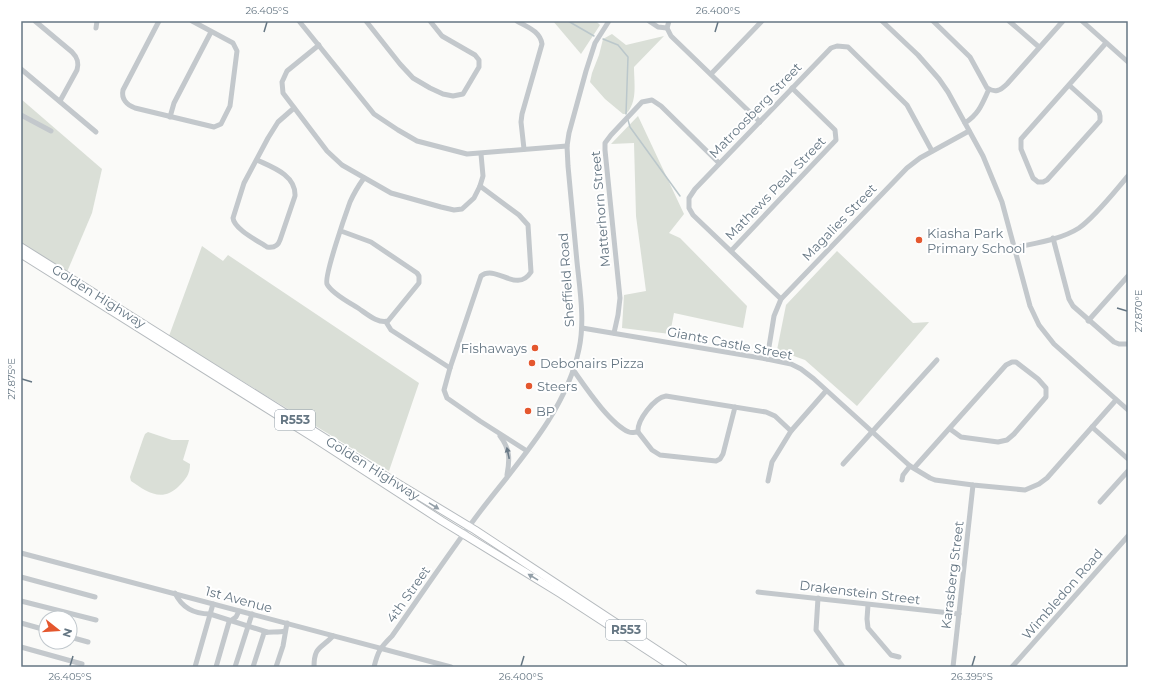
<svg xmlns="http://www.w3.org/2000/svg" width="1149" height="688" viewBox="0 0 1149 688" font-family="Montserrat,sans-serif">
<rect width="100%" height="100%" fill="#fafaf8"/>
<g fill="#dadfd7">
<polygon points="553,21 596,21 600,25 581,54"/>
<path d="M612,34L626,45L664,36L634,67C634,83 638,102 626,114H623L605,99L590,82L592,73L599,55L603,39Z"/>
<polygon points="21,99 102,169 92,213 67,272 21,244"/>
<polygon points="638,116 684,214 669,233 680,238 747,306 743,328 674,313 670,334 622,328 624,295 646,291 636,216 634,143 611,144"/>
<polygon points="202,246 223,261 228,255 419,383 389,471 169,336"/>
<polygon points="837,251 913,323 929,322 857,406 805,360 777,350 786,305"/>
<path d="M148,432L172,440H189L183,460L190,464C190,474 186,479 179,486C162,503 147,492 131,481L130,477L143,439L145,434Z"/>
</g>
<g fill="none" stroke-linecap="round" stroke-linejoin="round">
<g stroke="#bbc7cb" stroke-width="1.5">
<polyline points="568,21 594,36"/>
<polyline points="603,39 618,45 628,57 626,114"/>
<polyline points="628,120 630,127 680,196"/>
</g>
<g stroke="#b5babe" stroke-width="9">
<g id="major">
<polyline points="21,247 379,472 475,530 683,667"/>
<polyline points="21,254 314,438 442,521 561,594 673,667"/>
</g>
</g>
<g stroke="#c3c8cc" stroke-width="5">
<path d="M35,21L72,52C78,58 79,63 77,70L60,101"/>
<path d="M159,21L123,90C121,99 127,105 135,108L214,127L221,124L230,106L237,51L233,43L192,21"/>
<polyline points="299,21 374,114 398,130 417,141 467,154 567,146"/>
<polyline points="366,21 400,64 413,78 430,88 443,94 453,96 463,94 479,67 479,60 475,55 442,36 430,21"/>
<path d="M517,21C527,27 540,31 542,44L522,114L521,122L524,149"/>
<polyline points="649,21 658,27 667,28"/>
<polyline points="669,21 667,28 671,36 760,122"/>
<polyline points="882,21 918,55 939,79 948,92 983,156 1002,202 1030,306 1039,325 1054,344 1128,410"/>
<path d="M933,21L970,57L987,88C995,93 1000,91 1007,84L1063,21"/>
<polyline points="1009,21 1039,47"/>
<polyline points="1082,21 1128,62"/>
<polyline points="96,28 97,21"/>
<polyline points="319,45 287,71 282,82 283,93 327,151 342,165 391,193 441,207 454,210 462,209 474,198 480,186 483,176 481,154"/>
<polyline points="21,69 96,132"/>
<polyline points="711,74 762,21"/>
<polyline points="1069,85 1099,112 1100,116 1100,121 1047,180 1043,182 1038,182 1033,178 1021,149 1021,139 1106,43"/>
<polyline points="21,115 51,131"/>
<polyline points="170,117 174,103 211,32"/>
<path d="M965,123C979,114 982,104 989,89"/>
<path d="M257,160C272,167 296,175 295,196L280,240C278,246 273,248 267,247C258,241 234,229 233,218L244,183L268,138L278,122L294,108"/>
<path d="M480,186L519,215L528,225L531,272C517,294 496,264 481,276L450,368L444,390L447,398L480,421L527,451"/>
<path d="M341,231L371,242L417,273L419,276V283L388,321C378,324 367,314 358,308C350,303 331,293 327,284C324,276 346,213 350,202C354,193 359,185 364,178"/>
<polyline points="1053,238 1069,299 1073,306 1114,342 1119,344 1128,344"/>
<path d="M1014,248C1035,243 1060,240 1079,228C1095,217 1115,191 1128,176"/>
<polyline points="731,251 836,140 835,130 792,88"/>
<polyline points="781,299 693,215 689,208 689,198 695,189 831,48 837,46 848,47 907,105 932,151"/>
<polyline points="1088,321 1128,276"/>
<polyline points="386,322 391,330 450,368"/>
<polyline points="582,328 767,359 791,364 801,369 814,379 910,466 930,478 935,480 973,485 1025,490 1039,484 1047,478 1116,400"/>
<polyline points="614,333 618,315 620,298 605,150 605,143 611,135 642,102 652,100 661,106 719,163"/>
<polyline points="767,359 774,316 781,299 907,168 920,158 969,131"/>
<path d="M574,371C586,388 610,424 629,432C632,433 635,432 638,432"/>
<path d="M735,407L723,454L720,459L716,461L660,455L652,450L638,432C637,420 654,398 666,396L766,412L775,416L791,431"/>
<polyline points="1092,427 1128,459"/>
<path d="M500,436C510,449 510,459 507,475"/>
<polyline points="843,464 937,360"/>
<polyline points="914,468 1006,365 1012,362 1016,362 1038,379 1046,388 1046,397 1014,434 1007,440 998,442 961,437 950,429"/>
<polyline points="902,480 903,475 910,466"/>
<polyline points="768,481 772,462 791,431 826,391"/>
<polyline points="1100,502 1128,471"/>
<polyline points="21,553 451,667"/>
<polyline points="21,577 95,597"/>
<polyline points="758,592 959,614"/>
<path d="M175,593C182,608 194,614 210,614L267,632"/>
<polyline points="818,598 816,630 843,667"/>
<polyline points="21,601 96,620"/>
<polyline points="868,605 867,619 868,628 891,655 899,657"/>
<polyline points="21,623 46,630"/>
<polyline points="70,637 88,642"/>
<polyline points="21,647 82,664"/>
<polyline points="195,667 213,604"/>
<polyline points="216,667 229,622 236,617 239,611"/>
<polyline points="235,667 252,614"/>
<path d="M253,667L264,633C269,631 278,633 285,631"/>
<polyline points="276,667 283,646 287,623"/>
<path d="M314,667C314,646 321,649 333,636"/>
<path d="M374,667C378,651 380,648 392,636C421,595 449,553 479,513C517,463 566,412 579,349C585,321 580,291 577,262C574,230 571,198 568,166L567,146L569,133L586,71L595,43L609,21"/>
<polyline points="953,667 973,485"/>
<polyline points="1012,667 1128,536"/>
</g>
<use href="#major" stroke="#fff" stroke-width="7"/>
</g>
<defs><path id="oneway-solid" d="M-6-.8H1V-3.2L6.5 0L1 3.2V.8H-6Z"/></defs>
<use fill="#6a7a87" href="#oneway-solid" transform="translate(508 453) rotate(-102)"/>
<g fill="#939fa8">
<use href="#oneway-solid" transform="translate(434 506) rotate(32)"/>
<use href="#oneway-solid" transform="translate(533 577) rotate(-149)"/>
</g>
<path fill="none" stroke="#657683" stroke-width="1.5" d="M264,32L267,22M715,32L718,22M1117,308L1127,311M22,379L32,382M70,666L73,656M521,666L524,656M972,666L975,656"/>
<g fill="#e4572e" stroke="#fff" stroke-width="1.5">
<circle cx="919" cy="240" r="4"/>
<circle cx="535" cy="348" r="4"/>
<circle cx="532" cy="363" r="4"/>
<circle cx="529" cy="386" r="4"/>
<circle cx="528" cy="411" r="4"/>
</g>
<g text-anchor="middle" stroke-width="4" stroke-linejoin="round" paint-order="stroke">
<g fill="#fff" stroke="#939fa8" stroke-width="1">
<rect x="275" y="410" width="40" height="20" rx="3"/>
<rect x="606" y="620" width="40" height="20" rx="3"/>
</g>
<g font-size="12" font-weight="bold" fill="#657683">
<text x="295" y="424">R553</text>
<text x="626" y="634">R553</text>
</g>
<g font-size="13" fill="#657683" stroke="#fff">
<text transform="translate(755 110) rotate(-46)" y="5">Matroosberg Street</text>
<text transform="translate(775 188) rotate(-46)" y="5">Mathews Peak Street</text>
<text transform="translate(600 209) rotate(-95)" y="5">Matterhorn Street</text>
<text transform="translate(839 222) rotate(-46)" y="5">Magalies Street</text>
<text transform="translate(566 280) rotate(-94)" y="5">Sheffield Road</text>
<text transform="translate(99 296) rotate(32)" y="5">Golden Highway</text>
<text transform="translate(730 343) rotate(11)" y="5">Giants Castle Street</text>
<text transform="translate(373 468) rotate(32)" y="5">Golden Highway</text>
<text transform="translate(952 575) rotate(-83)" y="5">Karasberg Street</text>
<text transform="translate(860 592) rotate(7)" y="5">Drakenstein Street</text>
<text transform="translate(408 594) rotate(-55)" y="5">4th Street</text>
<text transform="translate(1062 594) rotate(-49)" y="5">Wimbledon Road</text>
<text transform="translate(239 599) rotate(15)" y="5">1st Avenue</text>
</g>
<g font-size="13" fill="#657683" stroke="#fff" text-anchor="start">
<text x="927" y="238">Kiasha Park<tspan x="927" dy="15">Primary School</tspan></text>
<text x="527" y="353" text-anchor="end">Fishaways</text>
<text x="540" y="368">Debonairs Pizza</text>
<text x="537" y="391">Steers</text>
<text x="536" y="416">BP</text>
</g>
</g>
<rect width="1149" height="688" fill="none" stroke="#ffffff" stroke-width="44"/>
<g transform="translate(58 630) rotate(107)"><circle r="19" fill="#ffffff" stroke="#c1c8cd"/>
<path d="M0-3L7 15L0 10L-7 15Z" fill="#e4572e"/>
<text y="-6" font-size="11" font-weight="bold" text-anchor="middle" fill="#657683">N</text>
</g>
<rect x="22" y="22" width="1105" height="644" fill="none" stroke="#657683" stroke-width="1.5"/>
<g font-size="10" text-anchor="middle" fill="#657683">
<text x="267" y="14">26.405°S</text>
<text x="718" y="14">26.400°S</text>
<text transform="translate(1138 311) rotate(-90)" y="4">27.870°E</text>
<text transform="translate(11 379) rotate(-90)" y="4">27.875°E</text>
<text x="70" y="680">26.405°S</text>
<text x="521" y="680">26.400°S</text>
<text x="972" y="680">26.395°S</text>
</g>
</svg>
